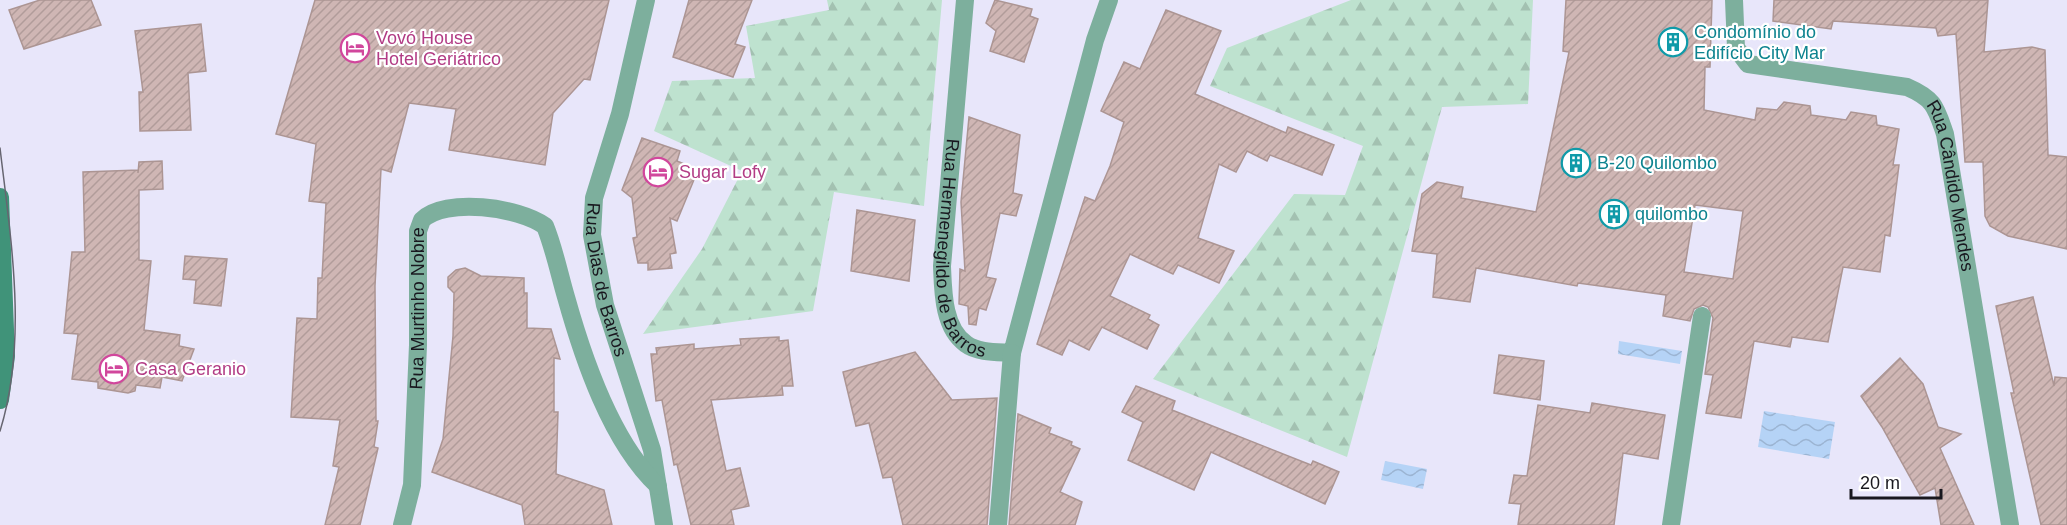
<svg xmlns="http://www.w3.org/2000/svg" width="2067" height="525" viewBox="0 0 2067 525" font-family="Arial,sans-serif">
<style>
.forest{fill:url(#forest-firs)}
.water{fill:url(#water-waves)}
.building{fill:url(#building-hatch);stroke:#ac9593;stroke-width:1.5;fill-rule:evenodd}
.lines{fill:none;stroke-linecap:round;stroke-linejoin:round}
.street{stroke:#7daf9d;stroke-width:18}
.secondary{stroke:#409379;stroke-width:18}
.tram{stroke:#666570;stroke-width:1.5}
.labels{text-anchor:middle;stroke-width:4.5;stroke-linejoin:round;paint-order:stroke}
.culture-label{font-size:18px;fill:#0d838f;stroke:#fff;text-anchor:start}
.hotel-label{font-size:18px;fill:#b23c85;stroke:#fff;text-anchor:start}
.street-label{font-size:18px;fill:#19181f;stroke:#fff}
</style>
<defs>
<pattern id="forest-firs" width="22" height="20" patternUnits="userSpaceOnUse" patternTransform="scale(1.5)"><rect width="22" height="20" fill="#bee2cf"/><path d="M5 1l3.5 6h-7zM16 11l3.5 6h-7z" fill="#a3c1b1"/></pattern>
<pattern id="water-waves" width="16" height="10" patternUnits="userSpaceOnUse" patternTransform="scale(1.5)"><rect width="16" height="10" fill="#b5d3f6"/><path d="M0 5q4-4 8 0t8 0" fill="none" stroke="#9bb4d2"/></pattern>
<pattern id="building-hatch" width="6" height="6" patternUnits="userSpaceOnUse" patternTransform="scale(1.5)"><rect width="6" height="6" fill="#cfb6b4"/><path d="M-1 1l2-2M0 6l6-6M5 7l2-2" fill="none" stroke="#b19c9a"/></pattern>
</defs>
<rect width="100%" height="100%" fill="#e8e6fa"/>
<g class="forest">
<path d="M827 0H942L924 206 834 192 813 311 643 334 702 249 742 171 654 131 672 81 755 78 746 26 829 10Z"/>
<path d="M1351 0H1533L1528 104 1442 107 1347 457 1153 379 1294 194 1345 195 1363 146 1210 86 1227 48Z"/>
</g>
<g class="water">
<path d="M1619 341 1682 351 1680 364 1618 354Z"/>
<path d="M1764 411 1835 422 1829 459 1758 447Z"/>
<path d="M1385 461 1427 469 1423 489 1381 480Z"/>
</g>
<g class="building">
<path d="M40 0H91L101 25 24 49 9 10Z"/>
<path d="M315 0H609L590 80 584 79 553 113 545 165 449 150 456 109 409 103 391 172 381 169 375 286 376 421H378L374 447 378 448 360 525H325L339 467 333 466 340 420 291 417 297 318 317 319 318 278H322L326 203 309 201 316 144 276 134Z"/>
<path d="M689 0H752L735 44 745 47 733 77 673 57Z"/>
<path d="M995 0 1032 9 1030 16 1038 19 1024 62 990 51 996 31 986 23Z"/>
<path d="M1566 0H1712L1710 67H1705L1704 110 1755 120 1757 108 1777 110 1784 102 1810 106 1811 115 1846 120 1851 112 1876 116 1877 125 1899 129 1893 165H1899L1890 236 1885 235 1880 272 1843 267 1828 342 1792 337 1790 347 1754 341 1741 418 1706 413 1713 375 1705 374 1713 318 1708 307 1703 305 1694 309 1690 321 1663 316 1666 295 1578 283 1577 286 1476 268 1470 302 1433 297 1437 254 1412 251 1422 194 1437 182 1463 187 1461 198 1536 212 1569 52 1563 51ZM1695 205 1743 211 1733 279 1684 272Z"/>
<path d="M1774 0H1988L1984 52 2032 47 2045 50 2048 155 2067 157V249L2008 236 1990 226 1985 216 1983 162H1965L1956 34 1938 36 1936 28 1833 21 1831 29 1773 21Z"/>
<path d="M1166 10 1221 31 1195 94 1286 133 1288 127 1334 145 1322 175 1270 155 1267 161 1247 151 1236 172 1219 164 1198 238 1234 251 1219 283 1178 265 1173 274 1130 254 1110 296 1150 315 1148 319 1159 325 1147 349 1102 327 1089 350 1069 340 1062 355 1037 344 1085 197 1095 201 1110 166 1124 122 1101 111 1124 62 1140 69Z"/>
<path d="M201 24 206 71 188 73 191 130 140 131 139 92H143L135 31Z"/>
<path d="M969 117 1020 135 1013 193 1022 195 1016 216 1000 213 986 277 996 279 986 310 979 308 976 325 969 324 968 306 959 304 960 269 965 271 961 202Z"/>
<path d="M642 138 680 151 677 161 698 170 677 221 670 218 676 253 670 254 672 268 648 270V263H638L633 238 637 237 632 198 622 190Z"/>
<path d="M162 161 163 189 139 190V260L151 261 144 330 180 335 179 346 194 349 182 381 162 377 160 388 136 385 135 391 128 393 98 388V382L72 379 78 334 64 333 72 252H85L83 172 138 170V173L139 162Z"/>
<path d="M857 210 915 220 909 281 851 271Z"/>
<path d="M185 256 227 259 221 306 194 303 196 280 183 279Z"/>
<path d="M465 268 481 276 524 278V293H527V328L551 329 560 359 554 358V412H558L556 474 604 490 612 525H525L522 505 432 472 443 439 453 336 454 293 448 287V277L456 270Z"/>
<path d="M2033 297 2054 386 2055 377 2067 378V525H2041L2011 393H2014L1996 306Z"/>
<path d="M779 337V341L788 340 793 386H782L783 395 711 400 726 471 740 468 749 506 731 510 734 525H691L677 464 674 465 662 400 656 401 651 354H657L656 348 694 344V349L741 345 740 339Z"/>
<path d="M915 352 952 400 997 398 987 525H903L892 477 883 478 869 423 856 426 843 372Z"/>
<path d="M1499 355 1544 361 1540 400 1494 393Z"/>
<path d="M1900 358 1923 384 1938 427 1961 434 1940 448 1974 525H1941L1935 488 1920 495 1882 427 1861 396Z"/>
<path d="M1136 386 1175 401 1172 410 1311 465 1313 461 1339 472 1325 504 1211 452 1194 490 1128 460 1143 422 1122 412Z"/>
<path d="M1592 403 1665 415 1658 459 1623 453 1614 525H1518L1521 504 1509 503 1514 475 1527 476 1538 405 1590 413Z"/>
<path d="M1018 414 1051 428 1049 433 1072 442 1071 445 1080 449 1060 492 1082 502 1075 525H1009Z"/>
</g>
<g class="lines">
<g class="street">
<path id="s1" d="M646 0 620 114 594 198 592 235 605 305 652 450 664 525"/>
<path id="s2" d="M965 0 942 266C943 291 943 328 966 344 978 353 998 352 1012 353L1095 40 1109 0"/>
<path id="s3" d="M1734 0 1736 48 1748 64 1907 87C1935 99 1936 108 1945 134L2010 525"/>
<path id="s4" d="M402 525 412 485 418 345V231L422 220C445 197 519 207 545 226 554 248 559 273 566 297 583 358 611 442 658 486"/>
<path d="M998 525 1012 353"/>
<path d="M1671 525 1702 316"/>
</g>
<path class="secondary" d="M0 197 6 356 0 400"/>
<path class="tram" d="M0 148C11 241 28 341 0 431"/>
</g>
<defs>
<g id="building-ring" transform="scale(1.5)"><circle r="9.5" fill="#fff" stroke="#0f9aa8" stroke-width="1.5"/><path d="M-4-6H4V6H1V3H-1V6H-4ZM-2.5-4.3h1.7v1.8h-1.7ZM.8-4.3h1.7v1.8H.8ZM-2.5-1h1.7V.8h-1.7ZM.8-1h1.7V.8H.8Z" fill="#0f9aa8"/></g>
<g id="hotel-ring" transform="scale(1.5)"><circle r="9.5" fill="#fff" stroke="#d1479c" stroke-width="1.5"/><path d="M-6-4.5h1.5V1H6V5H4.5V3h-9V5H-6ZM-4 0a1.8 1.8 0 1 1 3.6 0ZM.5 0V-2.5h3Q6-2.5 6 0Z" fill="#d1479c"/></g>
</defs>
<g fill-rule="evenodd">
<use href="#building-ring" x="1673" y="42"/>
<use href="#hotel-ring" x="355" y="48"/>
<use href="#building-ring" x="1576" y="163"/>
<use href="#hotel-ring" x="658" y="172"/>
<use href="#building-ring" x="1614" y="214"/>
<use href="#hotel-ring" x="114" y="369"/>
</g>
<g class="labels">
<g class="culture-label">
<text x="1694" y="38">Condomínio do<tspan x="1694" dy="21">Edifício City Mar</tspan></text>
<text x="1597" y="169">B-20 Quilombo</text>
<text x="1635" y="220">quilombo</text>
</g>
<g class="hotel-label">
<text x="376" y="44">Vovó House<tspan x="376" dy="21">Hotel Geriátrico</tspan></text>
<text x="679" y="178">Sugar Lofy</text>
<text x="135" y="375">Casa Geranio</text>
</g>
<g class="street-label">
<text dy="6" stroke="none"><textPath href="#s3" startOffset="344">Rua Cândido Mendes</textPath></text>
<text dy="6" stroke="none"><textPath href="#s2" startOffset="256">Rua Hermenegildo de Barros</textPath></text>
<text dy="6" stroke="none"><textPath href="#s1" startOffset="288">Rua Dias de Barros</textPath></text>
<text dy="6" stroke="none"><textPath href="#s4" startOffset="218">Rua Murtinho Nobre</textPath></text>
</g>
</g>
<path d="M1851 489v9h90v-9" fill="none" stroke="#19181f" stroke-width="3"/>
<text x="1860" y="489" font-size="18" fill="#19181f" stroke="#ffffff" stroke-width="4.5" paint-order="stroke">20 m</text>
</svg>
